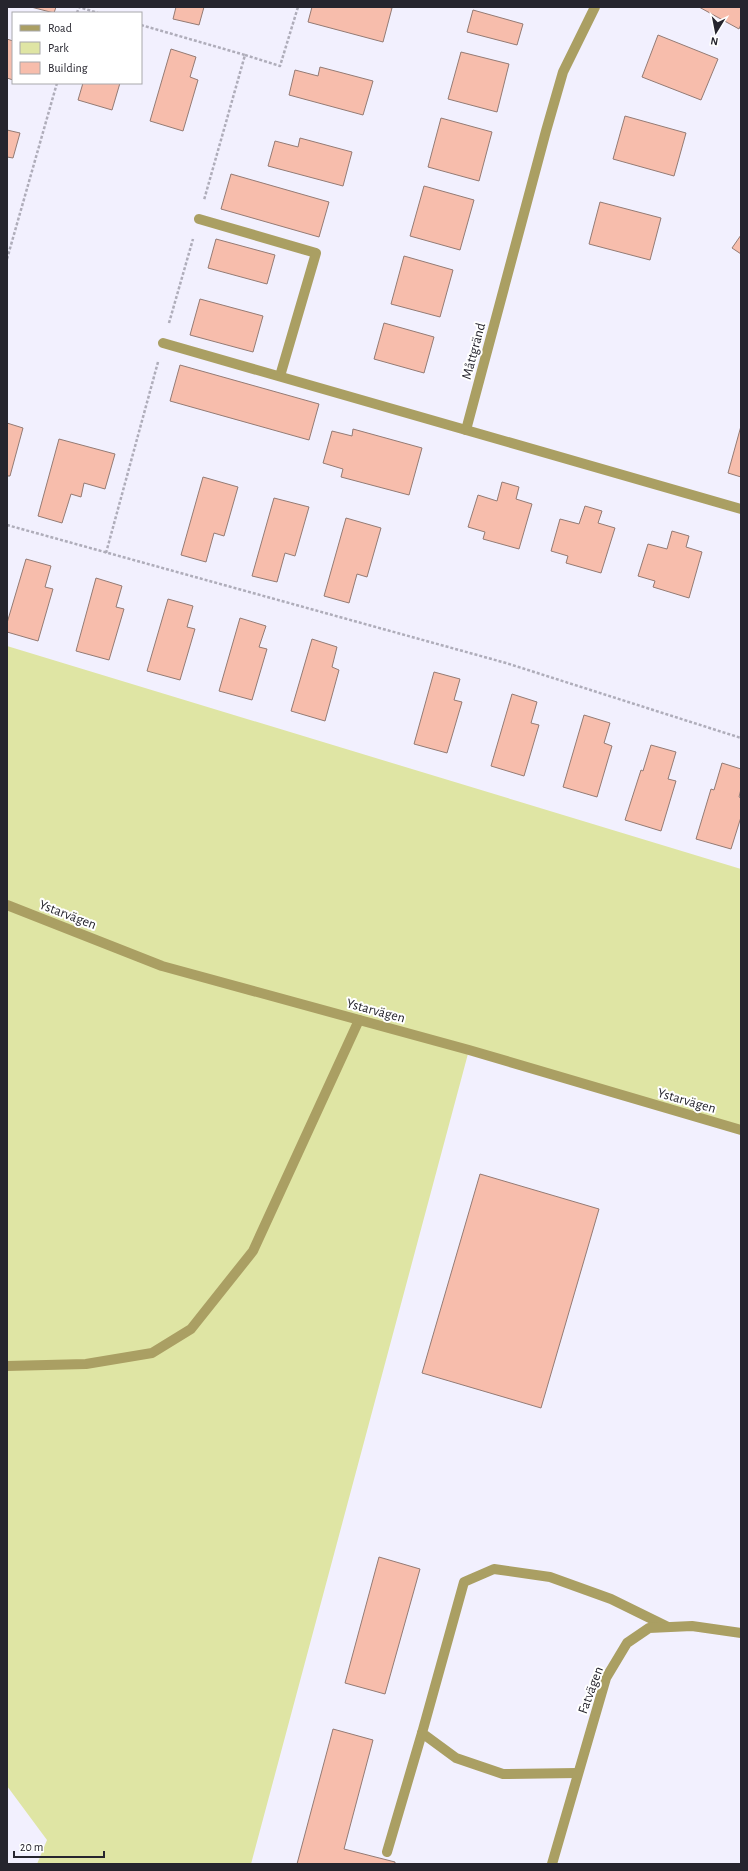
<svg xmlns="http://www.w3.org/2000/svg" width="748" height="1871" viewBox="0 0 748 1871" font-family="'Alegreya Sans',sans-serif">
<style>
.green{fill:#dfe5a4}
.building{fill:#f7bdac;stroke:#947b74}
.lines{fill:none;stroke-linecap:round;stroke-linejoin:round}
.path{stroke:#afadba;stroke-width:2.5;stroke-dasharray:3 2;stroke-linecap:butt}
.service{stroke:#aa9f63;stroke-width:10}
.minor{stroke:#aa9f63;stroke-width:10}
.tertiary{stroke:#aa9f63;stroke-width:10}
.labels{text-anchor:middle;stroke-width:4;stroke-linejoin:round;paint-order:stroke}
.street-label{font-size:14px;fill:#26252e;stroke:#fff}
</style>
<rect width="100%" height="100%" fill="#f2f0fe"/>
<path class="green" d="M7 646 741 869V1130L469 1050 251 1864H37L47 1840 7 1786Z"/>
<g class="building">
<path d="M31 7H56L54 13Z"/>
<path d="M176 7H204L199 25 173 19Z"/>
<path d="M312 7H388L392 8 383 42 308 22Z"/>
<path d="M699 7H741V24L739 29Z"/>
<path d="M473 10 523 24 517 45 467 32Z"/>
<path d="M658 35 718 59 701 100 642 77Z"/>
<path d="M7 39 13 41V80L7 78Z"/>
<path d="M171 49 196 57 190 77 198 80 183 131 150 121Z"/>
<path d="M461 52 509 64 497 112 448 99Z"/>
<path d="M320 67 373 81 363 115 289 95 295 70 318 76Z"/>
<path d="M83 83H120L112 110 78 100Z"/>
<path d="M625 116 686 133 674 176 613 159Z"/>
<path d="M441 118 492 132 479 181 428 167Z"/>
<path d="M7 130 20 133 13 158 7 157Z"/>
<path d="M300 138 352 152 343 186 268 166 275 141 298 147Z"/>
<path d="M231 174 329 202 319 237 221 209Z"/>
<path d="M424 186 474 200 460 250 410 236Z"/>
<path d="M600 202 661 218 650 260 589 244Z"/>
<path d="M741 235V254L732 248Z"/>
<path d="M216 239 275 255 267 284 208 268Z"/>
<path d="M404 256 453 270 440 317 391 304Z"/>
<path d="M200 299 263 316 253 352 190 335Z"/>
<path d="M384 323 434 337 424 373 374 359Z"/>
<path d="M180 365 319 404 309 440 170 401Z"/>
<path d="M7 423 23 428 10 476H7Z"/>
<path d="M741 426V477L728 473Z"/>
<path d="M353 429 422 448 409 495 341 477 343 469 323 463 332 431 352 436Z"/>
<path d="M59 439 115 454 105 489 84 483 81 497 71 494 62 523 38 516Z"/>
<path d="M203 477 238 487 224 536 214 533 206 562 181 555Z"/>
<path d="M502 482 519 487 516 499 532 504 519 549 483 539 485 532 468 527 478 495 497 501Z"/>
<path d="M274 498 309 507 295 556 285 553 277 582 252 576Z"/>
<path d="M585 506 602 511 598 523 615 528 601 573 566 563 568 556 551 551 560 519 579 524Z"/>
<path d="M346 518 381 528 367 577 357 574 349 603 324 596Z"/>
<path d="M672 531 689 536 686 547 702 552 689 598 653 587 655 581 638 576 648 544 667 549Z"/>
<path d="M26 559 51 566 45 587 53 589 38 641 7 632V623Z"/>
<path d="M96 578 122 586 116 607 124 609 109 660 76 651Z"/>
<path d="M168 599 193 606 187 627 195 629 180 680 147 671Z"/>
<path d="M240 618 266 626 259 647 267 649 252 700 219 691Z"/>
<path d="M312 639 337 647 332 667 339 670 325 721 291 711Z"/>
<path d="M434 672 460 679 454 700 462 702 447 753 414 744Z"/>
<path d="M512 694 537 702 531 723 539 725 524 776 491 766Z"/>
<path d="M584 715 610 723 604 743 612 746 597 797 563 787Z"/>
<path d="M651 745 676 752 668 779 676 781 661 831 625 820 641 770 643 771Z"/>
<path d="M722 763 741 769V789L739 797 741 798V817L731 849 696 839 711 789 714 790Z"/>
<path d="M480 1174 599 1209 541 1408 422 1373Z"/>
<path d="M379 1557 420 1569 385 1694 345 1683Z"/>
<path d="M333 1729 373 1740 344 1849 395 1862V1864H297Z"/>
</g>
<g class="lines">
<g class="path">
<path d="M77 13 79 7 98 13"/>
<path d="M141 25 245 55 204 200"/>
<path d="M245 55 280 66 298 7"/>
<path d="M7 259 57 83"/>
<path d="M169 323 193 239"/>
<path d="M7 525 506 663 741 738"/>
<path d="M106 553 158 362"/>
</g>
<g class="service">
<path d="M199 219 316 253 280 376"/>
<path d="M163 343 466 430"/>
<path d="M577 1773 503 1774 456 1758 422 1733 464 1582 494 1569 550 1577 611 1599 668 1627"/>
<path d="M387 1852 422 1733"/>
</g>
<g class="minor">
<path d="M595 7 563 72 546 131 466 430 741 509"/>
<path d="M7 1366 86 1364 152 1353 191 1329 253 1251 359 1020"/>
<path d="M552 1864 606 1678 627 1643 649 1628 692 1626 741 1633"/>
</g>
<path class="tertiary" d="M7 905 162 966 469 1050 741 1130"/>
</g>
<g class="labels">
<g class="street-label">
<text transform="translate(473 351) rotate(-75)" y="5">Måttgränd</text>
<text transform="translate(68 914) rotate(21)" y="5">Ystarvägen</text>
<text transform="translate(376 1010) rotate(15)" y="5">Ystarvägen</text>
<text transform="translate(687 1100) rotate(16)" y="5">Ystarvägen</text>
<text transform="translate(590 1690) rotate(-70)" y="5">Fatvägen</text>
</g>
</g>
<rect width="748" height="1871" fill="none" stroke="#26252e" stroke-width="16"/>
<rect x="12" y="12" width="130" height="72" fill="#ffffff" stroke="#a8a8ab"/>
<rect x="20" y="25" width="20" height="6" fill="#aa9f63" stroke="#a8a8ab"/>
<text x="48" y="32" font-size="12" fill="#26252e">Road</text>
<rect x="20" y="42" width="20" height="12" fill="#dfe5a4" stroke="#a8a8ab"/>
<text x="48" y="52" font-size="12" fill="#26252e">Park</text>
<rect x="20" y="62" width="20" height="12" fill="#f7bdac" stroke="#a8a8ab"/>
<text x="48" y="72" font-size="12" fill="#26252e">Building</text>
<g transform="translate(716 32) rotate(190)" stroke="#ffffff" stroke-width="3" paint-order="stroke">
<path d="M0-3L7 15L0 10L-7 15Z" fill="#26252e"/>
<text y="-6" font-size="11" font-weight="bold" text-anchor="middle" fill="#26252e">N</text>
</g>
<path d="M14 1851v6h90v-6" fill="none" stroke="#26252e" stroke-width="2"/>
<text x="20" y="1851" font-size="12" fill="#26252e" stroke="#ffffff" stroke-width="3" paint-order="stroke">20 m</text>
</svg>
